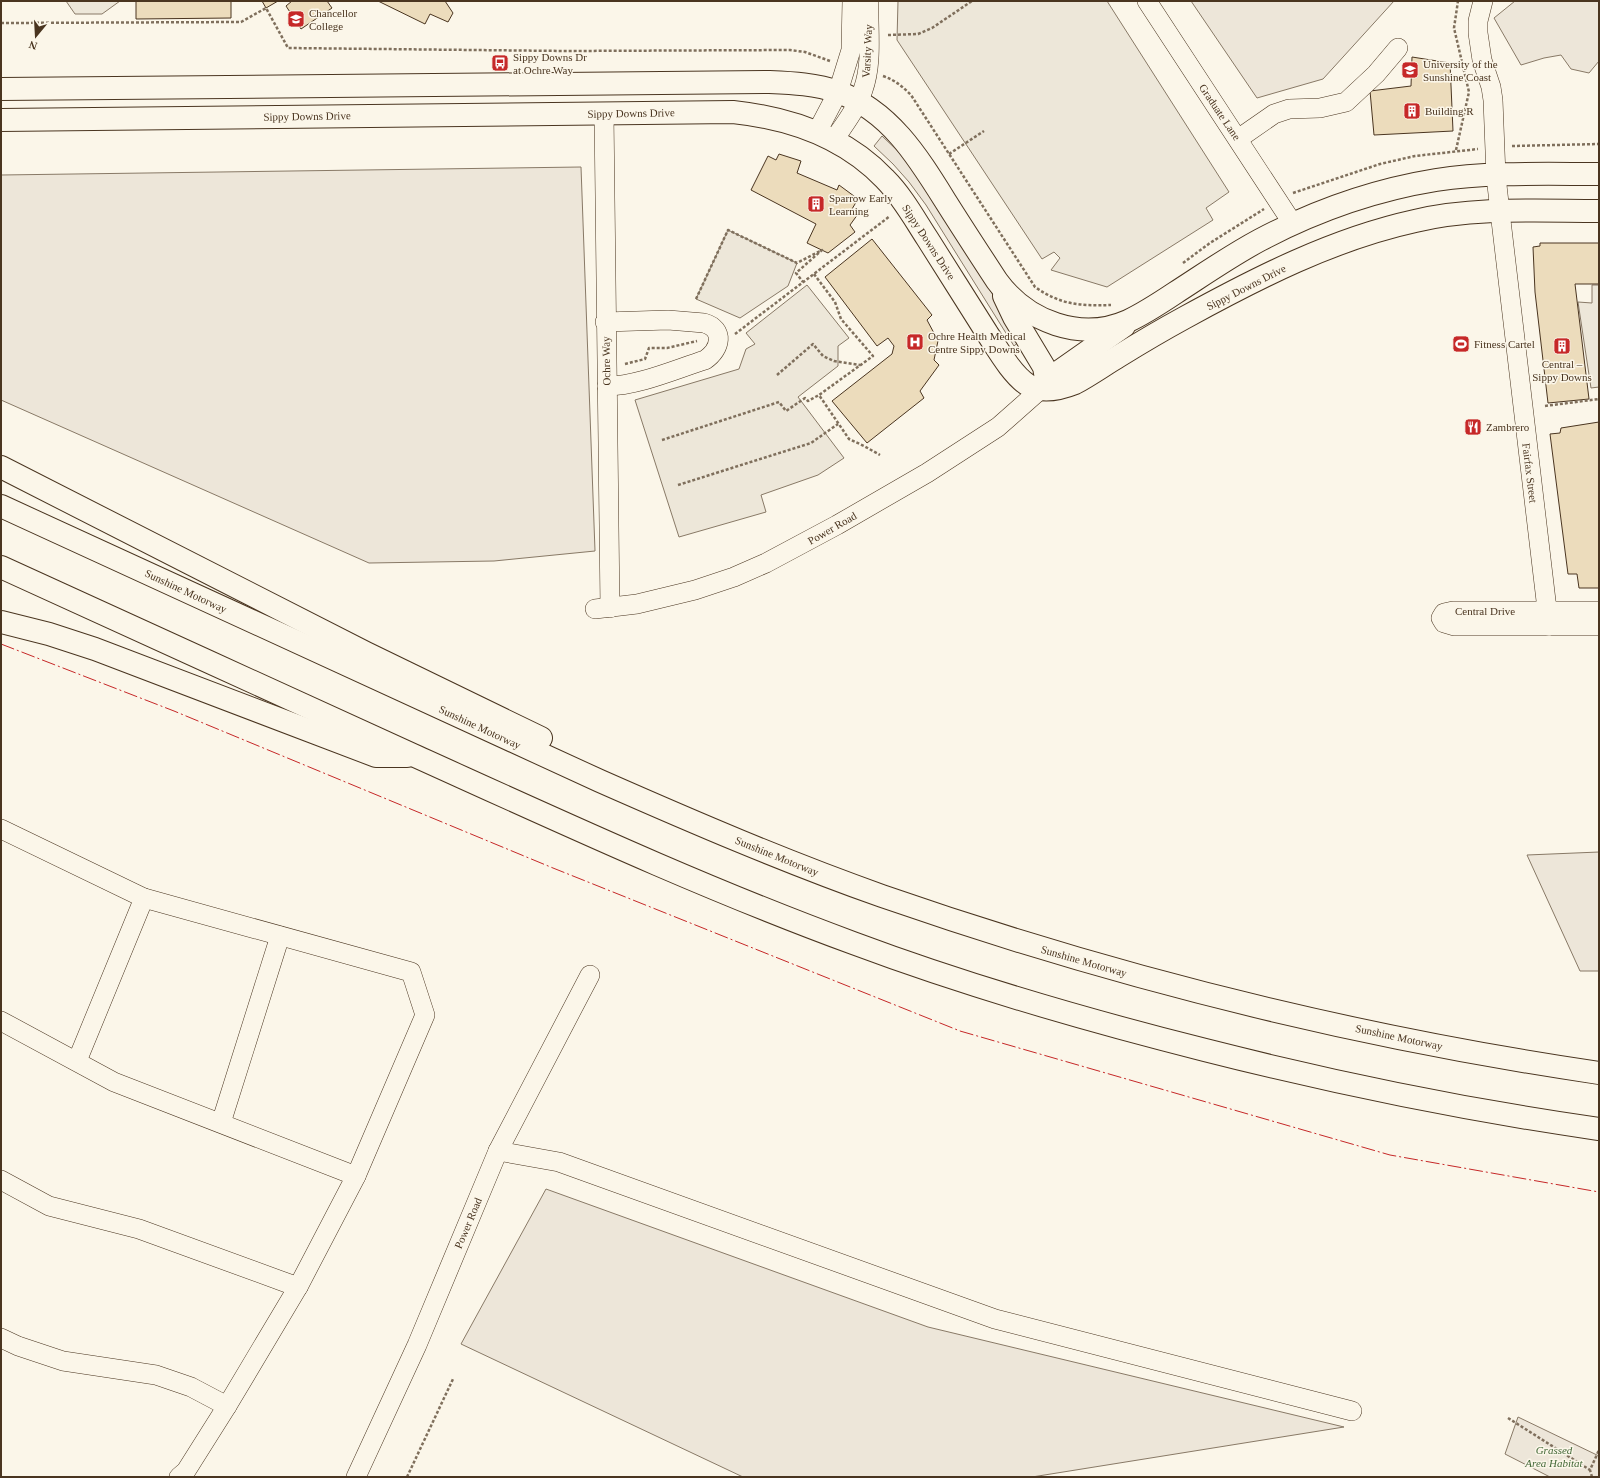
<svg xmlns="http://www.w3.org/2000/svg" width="1600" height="1478" viewBox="0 0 1600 1478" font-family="'Times New Roman',serif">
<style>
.green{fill:#ede6d9;stroke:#887966}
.parking{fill:#ede7d9;stroke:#887966}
.building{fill:#ecdcbc;stroke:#4a3520}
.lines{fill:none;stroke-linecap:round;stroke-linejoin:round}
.minor-casing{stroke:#4a3520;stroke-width:20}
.major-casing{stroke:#4a3520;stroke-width:24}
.highway-casing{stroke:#4a3520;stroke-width:24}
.path{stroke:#7f6f5c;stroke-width:2.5;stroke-dasharray:3 2;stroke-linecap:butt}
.minor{stroke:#fbf6e9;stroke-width:19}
.major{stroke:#fbf6e9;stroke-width:22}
.highway{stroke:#fbf6e9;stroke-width:22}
.power{stroke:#c62828;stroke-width:1;stroke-dasharray:14 3 2 3;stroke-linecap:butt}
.labels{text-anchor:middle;stroke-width:3;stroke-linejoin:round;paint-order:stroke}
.poi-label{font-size:11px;fill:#4a3520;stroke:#fbf6e9;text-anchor:start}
.street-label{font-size:11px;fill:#4a3520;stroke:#fbf6e9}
.park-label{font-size:11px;font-style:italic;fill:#436837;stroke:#fbf6e9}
</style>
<rect width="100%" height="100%" fill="#fbf6e9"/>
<g class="green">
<path d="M1191 1H1394L1323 79 1257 98Z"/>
<path d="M1515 1H1599V61L1589 73 1571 69 1561 55 1544 58 1521 65 1494 18Z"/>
<path d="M882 136 900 153 925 185 1021 340 1014 346 926 205 909 182 893 164 874 146Z"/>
<path d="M581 167 595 551 494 561 369 563 1 400V175Z"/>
<path d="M1599 852V971H1580L1527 855Z"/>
<path d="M546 1189 928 1327 1344 1427 1032 1477H743L461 1344Z"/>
<path d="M1518 1417 1599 1456V1477H1550L1505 1454Z"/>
</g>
<g class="parking">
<path d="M66 1H120L102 14H75Z"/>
<path d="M898 1H1107L1229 192 1206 208 1213 220 1107 287 1051 270 1060 258 1054 252 1042 259 897 40Z"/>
<path d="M728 230 797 263 788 286 740 318 696 299Z"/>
<path d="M807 285 849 338 838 346V366L798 397 844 458 818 475 761 495 766 512 679 537 635 400 739 369 746 349 755 344 746 333Z"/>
<path d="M1592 285H1599V387L1591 388 1578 302 1592 303Z"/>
</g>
<g class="building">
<path d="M136 1H231V18L136 19Z"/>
<path d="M262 1H278L266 8Z"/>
<path d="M292 1H327L332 8 301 29 286 6Z"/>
<path d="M378 1H445L453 13 448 22 430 14 425 24Z"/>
<path d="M1412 57 1450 63 1453 131 1374 135 1370 91 1411 86Z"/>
<path d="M779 154 801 161 797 173 837 190 839 185 858 199 852 209 858 214 850 225 855 232 828 253 807 243 816 224 751 190 768 156 776 160Z"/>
<path d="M872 239 932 315 927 320 935 335 939 336 934 360 939 365 920 391 924 398 867 443 832 401 892 354 894 346 888 338 877 346 825 277Z"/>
<path d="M1540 243H1599V284H1575L1589 399 1548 403 1535 292 1533 247 1540 246Z"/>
<path d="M1599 422V588H1579L1577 574H1568L1550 434 1560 433 1561 428Z"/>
</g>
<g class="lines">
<g class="minor-casing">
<g id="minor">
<path d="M1147 1 1293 224"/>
<path d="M1483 1 1478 21V33L1482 60 1491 87 1493 100 1496 176 1500 212 1549 626"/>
<path d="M604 114 610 608"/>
<path d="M817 132 838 92 851 50 852 1"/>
<path d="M1238 139 1274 114 1289 109 1320 108 1346 102 1376 74 1398 48"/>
<path d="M833 141C844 125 857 108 863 90 873 62 868 30 869 1"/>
<path d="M605 322 668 320 704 323C725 329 721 349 705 360 676 369 638 386 607 386"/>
<path d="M595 609 637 604 695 590 734 577 766 563 837 525 927 473 998 427 1041 389"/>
<path d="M1599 611H1453L1444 613 1441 618 1444 623 1454 626H1599"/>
<path d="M1 829 144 898 411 972 425 1015 356 1176 298 1287 227 1406 186 1471 179 1477"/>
<path d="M1 1021 114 1082 356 1176"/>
<path d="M77 1061 144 898"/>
<path d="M221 1123 280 936"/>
<path d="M498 1151 559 1162 995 1319 1352 1411"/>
<path d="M1 1180 49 1206 139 1229 298 1287"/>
<path d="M1 1338 18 1346 63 1361 156 1375 191 1387 227 1406"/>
<path d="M356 1477 417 1345 498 1151 590 975"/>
</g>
</g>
<g class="major-casing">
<g id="major">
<path d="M1 89 769 82C792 83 816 84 838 92 890 111 918 157 946 202 963 229 980 255 997 281 1027 322 1081 342 1128 321 1145 313 1160 303 1175 293 1203 275 1230 256 1260 240 1315 211 1374 190 1436 180 1489 172 1545 174 1599 174"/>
<path d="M1 120 733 112C789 118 845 137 885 179 902 196 914 218 927 238 947 270 967 301 987 333 997 348 1012 375 1028 385 1042 393 1060 389 1075 383 1090 375 1104 365 1119 356 1140 343 1162 330 1184 318 1257 278 1333 239 1415 221 1474 207 1538 211 1599 211"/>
<path d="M1004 296 1014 317 1044 367 1046 379 1041 389"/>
<path d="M1041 389 1057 373 1124 326"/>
</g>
</g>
<g class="highway-casing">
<g id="highway">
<path d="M1 467 366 653 541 738"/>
<path d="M1 506 600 781C693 822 786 862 882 896 1115 977 1355 1037 1599 1073"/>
<path d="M1 567C138 630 276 692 413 755 559 821 703 888 853 943 968 986 1086 1020 1205 1050 1335 1083 1466 1110 1599 1129"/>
<path d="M1 622 49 634 95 649 376 756H407"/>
</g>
</g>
<g class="path">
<path d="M1 23 241 22 266 8 288 48 566 51 790 50 805 52 830 61"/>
<path d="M888 35 918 34 932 28 972 1"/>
<path d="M883 76C895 80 903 87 911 95L1035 287C1061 305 1080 306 1111 305"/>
<path d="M1512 146 1599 144"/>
<path d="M1456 150 1469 92 1454 28 1458 1"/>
<path d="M949 154 984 131"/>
<path d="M1293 193 1380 164 1415 156 1478 149"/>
<path d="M1183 263 1210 243 1264 209"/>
<path d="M814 274 835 302 841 319 873 356 819 395 849 439 864 446 880 455"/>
<path d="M696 299 728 230 797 263 822 250 796 273 803 282"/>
<path d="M735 334 890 216"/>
<path d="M625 364 645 359 649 348H667L697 341"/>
<path d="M777 375 813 344 823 356 834 361 860 365"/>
<path d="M1545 406 1599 399"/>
<path d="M662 440 779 402 786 411 805 398 808 401 819 395"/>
<path d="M678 485 811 443 838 424"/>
<path d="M1508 1418 1590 1470"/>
<path d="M407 1477 453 1379"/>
<path d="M1592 1477 1590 1470 1599 1450"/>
</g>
<use href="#minor" class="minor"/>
<use href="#major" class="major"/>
<use href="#highway" class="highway"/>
<path class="power" d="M1 644 174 711 553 868 960 1031 1390 1155 1599 1192"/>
</g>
<defs>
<g id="school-square" transform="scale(0.9)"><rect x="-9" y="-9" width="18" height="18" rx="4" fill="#c62828" stroke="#fbf6e9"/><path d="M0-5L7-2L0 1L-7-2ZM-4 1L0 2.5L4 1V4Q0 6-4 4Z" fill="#fff"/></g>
<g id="bus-square" transform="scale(0.9)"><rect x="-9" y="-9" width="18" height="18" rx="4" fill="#c62828" stroke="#fbf6e9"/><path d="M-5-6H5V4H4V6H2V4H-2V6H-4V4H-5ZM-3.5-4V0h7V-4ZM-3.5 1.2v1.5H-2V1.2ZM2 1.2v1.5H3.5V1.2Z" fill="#fff"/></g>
<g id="university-square" transform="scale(0.9)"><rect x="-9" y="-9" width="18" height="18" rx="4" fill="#c62828" stroke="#fbf6e9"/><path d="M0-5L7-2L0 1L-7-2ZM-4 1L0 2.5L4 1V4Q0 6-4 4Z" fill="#fff"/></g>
<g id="building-square" transform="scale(0.9)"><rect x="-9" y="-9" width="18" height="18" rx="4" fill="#c62828" stroke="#fbf6e9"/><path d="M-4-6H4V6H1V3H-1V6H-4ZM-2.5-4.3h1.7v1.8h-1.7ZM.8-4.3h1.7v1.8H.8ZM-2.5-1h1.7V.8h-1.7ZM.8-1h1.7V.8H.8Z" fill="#fff"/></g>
<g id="hospital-square" transform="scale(0.9)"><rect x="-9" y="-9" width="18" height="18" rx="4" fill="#c62828" stroke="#fbf6e9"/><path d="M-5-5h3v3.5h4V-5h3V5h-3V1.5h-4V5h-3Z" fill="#fff"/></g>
<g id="stadium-square" transform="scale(0.9)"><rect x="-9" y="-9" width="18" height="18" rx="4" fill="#c62828" stroke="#fbf6e9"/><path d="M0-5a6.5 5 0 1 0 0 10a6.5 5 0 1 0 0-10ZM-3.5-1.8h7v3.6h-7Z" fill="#fff"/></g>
<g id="restaurant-square" transform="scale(0.9)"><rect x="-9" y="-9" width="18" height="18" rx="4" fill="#c62828" stroke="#fbf6e9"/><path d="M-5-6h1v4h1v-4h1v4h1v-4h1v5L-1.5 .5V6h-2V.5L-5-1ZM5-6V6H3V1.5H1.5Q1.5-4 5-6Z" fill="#fff"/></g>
</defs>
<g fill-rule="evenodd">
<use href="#school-square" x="296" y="19"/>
<use href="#bus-square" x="500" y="63"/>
<use href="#university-square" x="1410" y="70"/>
<use href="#building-square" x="1412" y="111"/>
<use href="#building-square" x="816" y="204"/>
<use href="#hospital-square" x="915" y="342"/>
<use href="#stadium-square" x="1461" y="344"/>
<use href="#building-square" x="1562" y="346"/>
<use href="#restaurant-square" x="1473" y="427"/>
</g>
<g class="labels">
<g class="poi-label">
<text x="309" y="17">Chancellor<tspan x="309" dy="13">College</tspan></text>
<text x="513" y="61">Sippy Downs Dr<tspan x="513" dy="13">at Ochre Way</tspan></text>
<text x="1423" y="68">University of the<tspan x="1423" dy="13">Sunshine Coast</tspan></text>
<text x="1425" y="115">Building R</text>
<text x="829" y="202">Sparrow Early<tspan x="829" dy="13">Learning</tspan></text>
<text x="928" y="340">Ochre Health Medical<tspan x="928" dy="13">Centre Sippy Downs</tspan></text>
<text x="1474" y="348">Fitness Cartel</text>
<text x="1562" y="368" text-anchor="middle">Central –<tspan x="1562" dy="13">Sippy Downs</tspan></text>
<text x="1486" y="431">Zambrero</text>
</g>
<g class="street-label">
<text transform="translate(867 51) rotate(-87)" y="4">Varsity Way</text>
<text transform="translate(1220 112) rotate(56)" y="4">Graduate Lane</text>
<text transform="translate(631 113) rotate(-1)" y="4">Sippy Downs Drive</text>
<text transform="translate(307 116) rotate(-1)" y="4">Sippy Downs Drive</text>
<text transform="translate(929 242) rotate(57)" y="4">Sippy Downs Drive</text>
<text transform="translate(1246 287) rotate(-27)" y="4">Sippy Downs Drive</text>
<text transform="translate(606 361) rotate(-91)" y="4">Ochre Way</text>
<text transform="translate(1530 473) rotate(83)" y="4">Fairfax Street</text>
<text transform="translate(832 528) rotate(-30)" y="4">Power Road</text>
<text transform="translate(186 591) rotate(25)" y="4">Sunshine Motorway</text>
<text x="1485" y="615">Central Drive</text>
<text transform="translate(480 727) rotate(25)" y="4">Sunshine Motorway</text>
<text transform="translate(777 856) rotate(22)" y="4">Sunshine Motorway</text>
<text transform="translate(1084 961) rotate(16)" y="4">Sunshine Motorway</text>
<text transform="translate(1399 1037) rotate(12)" y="4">Sunshine Motorway</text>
<text transform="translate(468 1223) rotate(-67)" y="4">Power Road</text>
</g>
<g class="park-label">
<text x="1554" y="1454">Grassed<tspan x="1554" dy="13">Area Habitat</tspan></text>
</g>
</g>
<rect width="1600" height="1478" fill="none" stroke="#4a3520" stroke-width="4"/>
<g transform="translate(36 36) rotate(198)" stroke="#fbf6e9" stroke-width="3" paint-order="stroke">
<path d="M0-3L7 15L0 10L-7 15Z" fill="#4a3520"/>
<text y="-6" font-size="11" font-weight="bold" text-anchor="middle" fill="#4a3520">N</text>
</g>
</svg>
